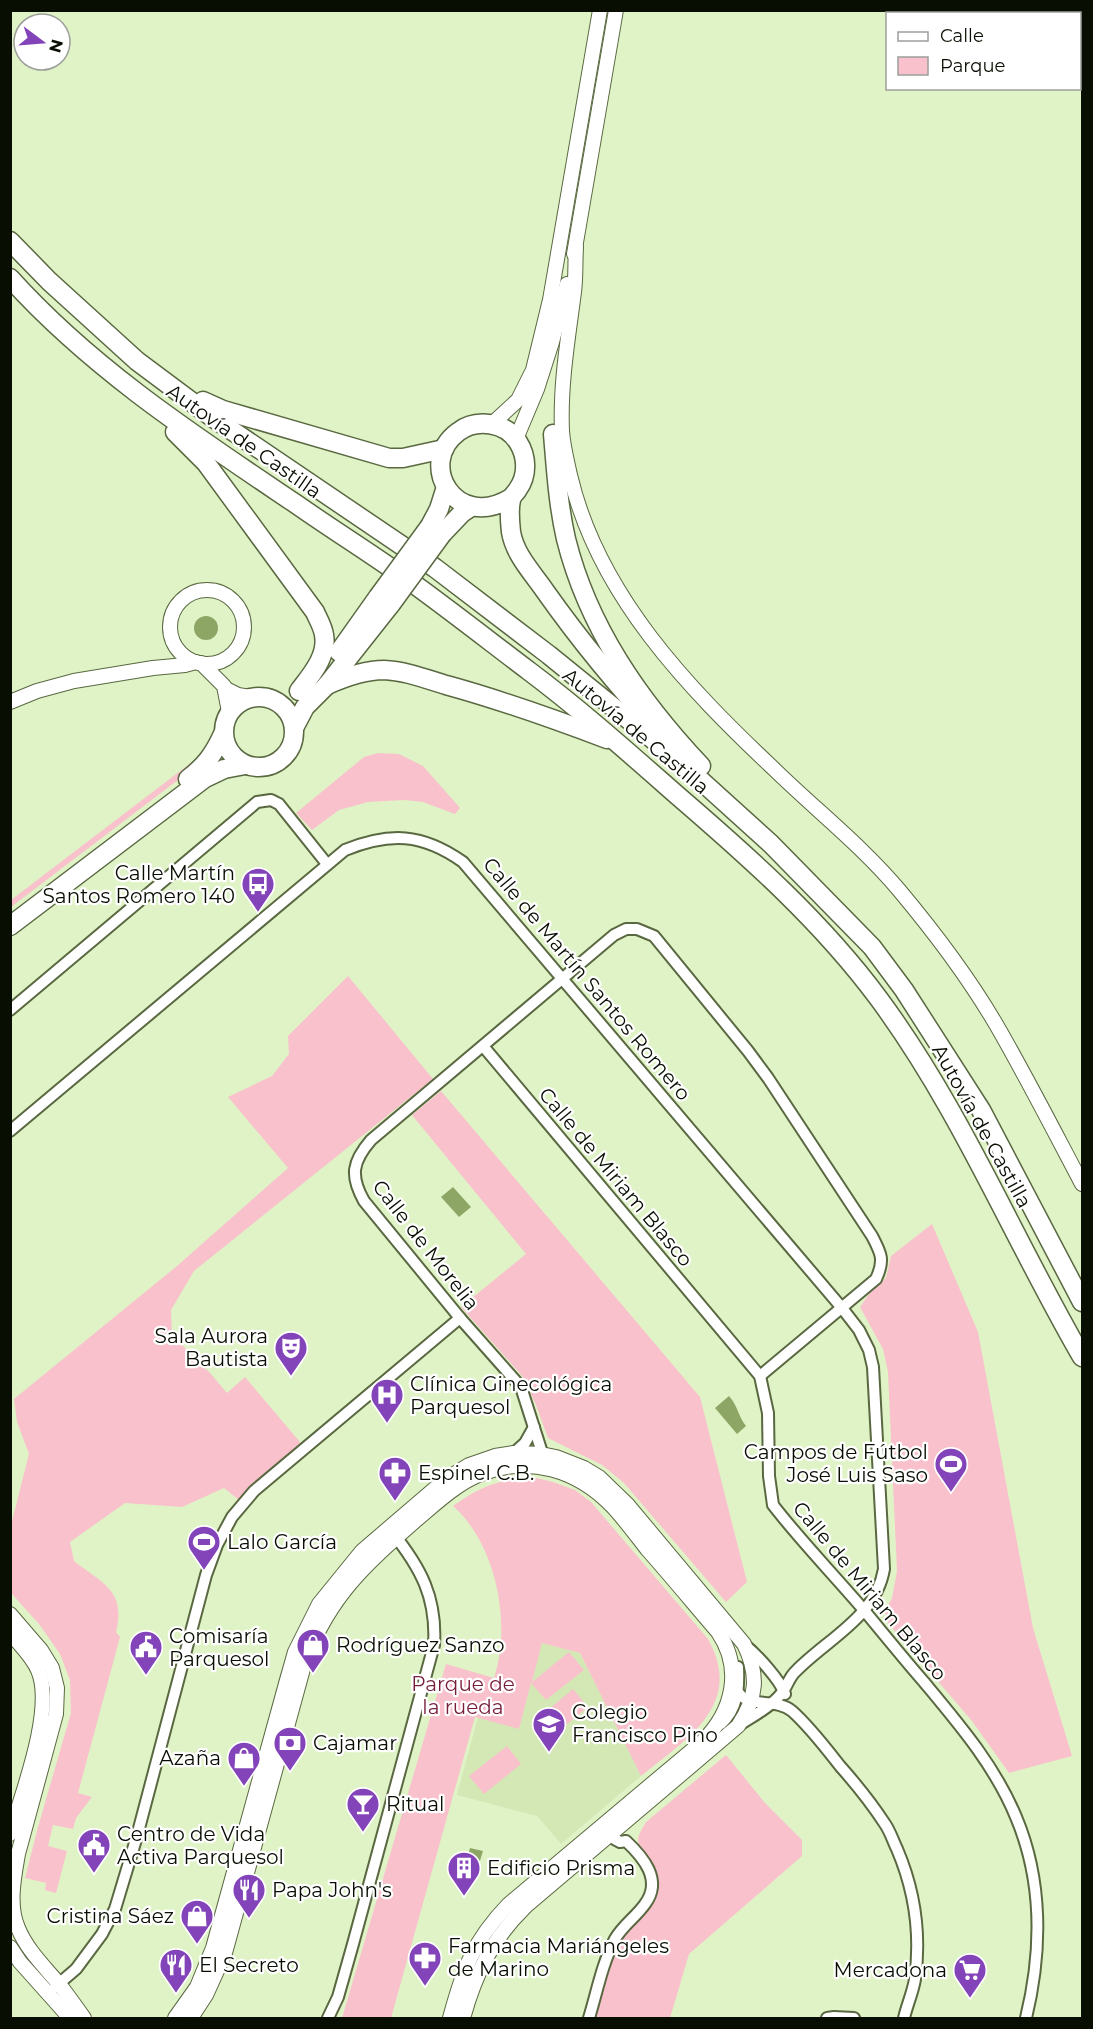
<svg xmlns="http://www.w3.org/2000/svg" width="1093" height="2029" viewBox="0 0 1093 2029" font-family="Montserrat,sans-serif">
<style>
.built{fill:#d3e8b5}
.green{fill:#f9c1cc}
.water{fill:#8da665}
.lines{fill:none;stroke-linecap:round;stroke-linejoin:round}
.street-casing{stroke:#596841;stroke-width:14}
.secondary-casing{stroke:#596841;stroke-width:16}
.highway-casing{stroke:#596841;stroke-width:21}
.street{stroke:#fff;stroke-width:10}
.secondary{stroke:#fff;stroke-width:14}
.highway{stroke:#fff;stroke-width:18}
.highway-bridge-casing{stroke:#596841;stroke-width:21;stroke-linecap:butt}
.highway-bridge{stroke:#fff;stroke-width:18}
.labels{text-anchor:middle;stroke-width:4.5;stroke-linejoin:round;paint-order:stroke}
.street-label{font-size:20px;fill:#080e02;stroke:#fff}
.poi-label{font-size:20px;fill:#080e02;stroke:#fff;text-anchor:start}
.park-label{font-size:20px;fill:#771e3a;stroke:#fff}
</style>
<rect width="100%" height="100%" fill="#e0f3c6"/>
<path class="built" d="M542 1643 580 1653 641 1776 561 1844 537 1816 457 1795 478 1717 519 1728Z"/>
<g class="green">
<path d="M378 753 399 754 423 766 460 808 455 814 423 802 404 800 368 802 339 810 312 830 296 813 364 757Z"/>
<path d="M192 762 195 767 11 907V900Z"/>
<path d="M348 976 433 1079 194 1271 171 1310 172 1335 210 1373 227 1393 245 1377 305 1448 239 1500 224 1488 182 1507 125 1503 70 1542 74 1561C103 1584 126 1590 116 1632L120 1637 78 1793 92 1797 76 1818 73 1829 53 1825 48 1846 67 1851 56 1893 45 1890 46 1883 25 1878 38 1827 71 1713 70 1680 60 1654 39 1624 11 1593V1525L29 1454 17 1422 14 1399 177 1266 288 1168 228 1097 272 1076 289 1054 288 1036Z"/>
<path d="M441 1091 700 1397 747 1582 726 1602 624 1483 602 1465 548 1438 536 1405 523 1377 461 1307 526 1254 412 1115Z"/>
<path d="M932 1224 978 1332 1033 1628 1072 1756 1009 1773 972 1721 888 1623 885 1611 892 1598 897 1571 888 1372 883 1349 860 1307 869 1294 886 1278 891 1256Z"/>
<path d="M517 1478H537L553 1482 575 1490 591 1502 708 1639C745 1705 686 1739 641 1776L580 1653 542 1643 532 1682 569 1652 584 1670 546 1700 531 1683 519 1729 475 1717 391 2018H342L446 1664 494 1678C512 1623 496 1544 453 1506 475 1490 490 1483 517 1478Z"/>
<path d="M573 1689 588 1707 550 1738 536 1720Z"/>
<path d="M507 1746 521 1764 484 1794 469 1776Z"/>
<path d="M726 1755 765 1803 802 1840V1856L689 1954 670 2018H596C602 1997 606 1971 615 1951 626 1928 651 1915 656 1890 661 1864 637 1852 638 1839 639 1833 643 1827 646 1822Z"/>
</g>
<g class="water">
<circle cx="206" cy="628" r="12"/>
<path d="M453 1187 471 1207 459 1217 441 1197Z"/>
<path d="M729 1396C738 1406 738 1416 746 1426L737 1434 715 1408Z"/>
<path d="M470 1848 483 1851 474 1880 462 1877Z"/>
</g>
<g class="lines">
<g class="street-casing">
<g id="street">
<path d="M10 1010 257 802 271 800 279 804 327 864"/>
<path d="M483 1046 760 1376 768 1413 769 1476 773 1505C801 1541 833 1574 863 1609 883 1633 903 1658 924 1682 959 1724 995 1766 1016 1817 1043 1881 1042 1952 1026 2018"/>
<path d="M10 1131 345 850C390 832 422 833 463 862L842 1308 859 1330 869 1350 873 1367 884 1569C876 1617 827 1639 796 1671 789 1677 787 1687 781 1694 772 1706 753 1716 741 1724"/>
<path d="M514 1453 525 1443 534 1427"/>
<path d="M544 1459 521 1387 460 1318 364 1201C350 1176 352 1162 371 1140L614 935 626 929H637L654 936 748 1051 768 1078 872 1236C881 1253 885 1260 876 1279L760 1376"/>
<path d="M746 1646C758 1656 780 1680 785 1694"/>
<path d="M738 1692C747 1708 777 1698 792 1711 810 1727 825 1747 840 1766 856 1784 872 1804 885 1824 890 1831 893 1841 897 1849 915 1891 921 1934 915 1979 913 1992 907 2005 904 2018"/>
<path d="M721 1724C738 1709 739 1688 738 1667"/>
<path d="M55 1987 76 1969 102 1934 115 1909 137 1836 206 1575 217 1545 232 1517 254 1491 460 1318"/>
<path d="M328 2018 338 1997 353 1944 434 1645C437 1598 421 1568 392 1532"/>
<path d="M589 2018C597 1992 602 1964 615 1939 623 1925 636 1917 645 1904 663 1880 643 1857 626 1841L620 1842 609 1836 610 1831"/>
<path d="M827 2018 834 2017 854 2018"/>
</g>
</g>
<g class="secondary-casing">
<g id="secondary">
<path d="M576 247C575 262 576 277 574 292 568 339 560 384 562 431 563 446 567 461 570 475 598 595 688 688 775 770 816 810 862 846 899 890 935 933 969 978 997 1026 1027 1078 1054 1131 1082 1184"/>
<path d="M574 254 616 10"/>
<path d="M492 424 518 400 533 370 550 300 600 10"/>
<path d="M516 439 537 389 552 342 567 284"/>
<circle cx="207" cy="627" r="37"/>
<path d="M201 663 224 686 229 712"/>
<path d="M226 689 238 695 250 697"/>
<path d="M10 702 37 691 74 681 153 668 185 665 196 662"/>
<path d="M10 1614 41 1650 52 1668 57 1688 56 1714 18 1854C14 1877 8 1905 18 1928 27 1950 44 1966 59 1984 68 1995 76 2007 84 2018"/>
<path d="M10 1633C20 1645 32 1656 38 1670 55 1708 22 1794 10 1834"/>
<path d="M10 1947 20 1962 70 2018"/>
<path d="M175 2018 197 1987 213 1948 287 1680 295 1652 319 1604 362 1551 446 1479 469 1465 495 1456 514 1453 541 1454 556 1457 584 1468 599 1477 627 1504 744 1644C759 1675 757 1698 738 1726L526 1906C492 1939 476 1972 463 2018"/>
<path d="M191 2018 206 1995 225 1953 306 1658C332 1594 364 1566 415 1521 434 1505 457 1483 481 1474 529 1455 578 1470 613 1507 625 1520 636 1535 647 1549 671 1576 694 1604 718 1632 743 1669 733 1711 703 1741L509 1904C473 1941 463 1970 450 2018"/>
</g>
</g>
<g class="highway-casing">
<g id="highway">
<path d="M10 241 49 281 137 361 212 417 435 568 549 655 676 758 771 844 872 947 904 990 981 1110 1082 1302"/>
<path d="M10 278C92 369 195 436 296 504 336 532 378 558 418 587 455 614 492 643 529 671 581 710 629 753 678 796 750 858 822 922 879 999 961 1110 1013 1238 1082 1357"/>
<path d="M203 401 223 410 389 458H403L444 449"/>
<path d="M175 432 206 463 315 612C318 619 323 627 324 635 328 656 311 675 299 691"/>
<path d="M553 434C556 469 558 504 566 539 588 627 639 700 701 766"/>
<path d="M511 498C455 532 416 463 458 432 476 418 506 422 518 442 527 456 528 475 518 489 516 493 512 495 511 500 509 509 510 523 511 532 515 555 532 572 545 591 581 642 620 689 663 735"/>
<path d="M430 526 439 509 446 487"/>
<path d="M442 534 462 513 471 507"/>
<path d="M339 652 378 597"/>
<path d="M327 685C345 677 364 670 384 670 406 671 426 679 446 685 501 700 554 719 607 739"/>
<circle cx="259" cy="732" r="35"/>
<path d="M294 728 305 707 327 685 391 604"/>
<path d="M188 779C205 766 214 754 223 734"/>
<path d="M10 926 205 778 224 769 245 765"/>
</g>
</g>
<use href="#street" class="street"/>
<use href="#secondary" class="secondary"/>
<use href="#highway" class="highway"/>
<g class="highway-bridge-casing">
<g id="highway-bridge">
<path d="M378 597 430 526"/>
<path d="M391 604 442 534"/>
</g>
</g>
<use href="#highway-bridge" class="highway-bridge"/>
</g>
<defs>
<g id="bus-pin" transform="scale(1.725)"><path d="M0 17L-7.5 6A9.5 9.5 0 1 1 7.5 6Z" fill="#8444b9" stroke="#fff"/><path d="M-5-6H5V4H4V6H2V4H-2V6H-4V4H-5ZM-3.5-4V0h7V-4ZM-3.5 1.2v1.5H-2V1.2ZM2 1.2v1.5H3.5V1.2Z" fill="#fff"/></g>
<g id="theatre-pin" transform="scale(1.725)"><path d="M0 17L-7.5 6A9.5 9.5 0 1 1 7.5 6Z" fill="#8444b9" stroke="#fff"/><path d="M-5-5.5Q0-4 5-5.5V0Q5 5 0 6Q-5 5-5 0ZM-3.3-2.5H-1v1.5H-3.3ZM1-2.5H3.3v1.5H1ZM-2.8 1Q0 5.5 2.8 1Z" fill="#fff"/></g>
<g id="hospital-pin" transform="scale(1.725)"><path d="M0 17L-7.5 6A9.5 9.5 0 1 1 7.5 6Z" fill="#8444b9" stroke="#fff"/><path d="M-5-5h3v3.5h4V-5h3V5h-3V1.5h-4V5h-3Z" fill="#fff"/></g>
<g id="stadium-pin" transform="scale(1.725)"><path d="M0 17L-7.5 6A9.5 9.5 0 1 1 7.5 6Z" fill="#8444b9" stroke="#fff"/><path d="M0-5a6.5 5 0 1 0 0 10a6.5 5 0 1 0 0-10ZM-3.5-1.8h7v3.6h-7Z" fill="#fff"/></g>
<g id="pharmacy-pin" transform="scale(1.725)"><path d="M0 17L-7.5 6A9.5 9.5 0 1 1 7.5 6Z" fill="#8444b9" stroke="#fff"/><path d="M-2-6h4v4h4v4h-4v4h-4v-4h-4v-4h4Z" fill="#fff"/></g>
<g id="shop-pin" transform="scale(1.725)"><path d="M0 17L-7.5 6A9.5 9.5 0 1 1 7.5 6Z" fill="#8444b9" stroke="#fff"/><path d="M-5-2.5h2.3a2.7 3.5 0 0 1 5.4 0H5L5.5 6h-11ZM-1.5-2.5h3a1.5 2.3 0 0 0-3 0Z" fill="#fff"/></g>
<g id="civic-pin" transform="scale(1.725)"><path d="M0 17L-7.5 6A9.5 9.5 0 1 1 7.5 6Z" fill="#8444b9" stroke="#fff"/><path d="M-.6-6.5H3V-4.5H.6V-3L4-1V1h2V6H-6V1h2V-1L-.6-3ZM-1.2 2.5V6h2.4V2.5Z" fill="#fff"/></g>
<g id="school-pin" transform="scale(1.725)"><path d="M0 17L-7.5 6A9.5 9.5 0 1 1 7.5 6Z" fill="#8444b9" stroke="#fff"/><path d="M0-5L7-2L0 1L-7-2ZM-4 1L0 2.5L4 1V4Q0 6-4 4Z" fill="#fff"/></g>
<g id="bank-pin" transform="scale(1.725)"><path d="M0 17L-7.5 6A9.5 9.5 0 1 1 7.5 6Z" fill="#8444b9" stroke="#fff"/><path d="M-6-4H6V4H-6ZM0-2.3a2.3 2.3 0 1 0 0 4.6a2.3 2.3 0 1 0 0-4.6Z" fill="#fff"/></g>
<g id="bar-pin" transform="scale(1.725)"><path d="M0 17L-7.5 6A9.5 9.5 0 1 1 7.5 6Z" fill="#8444b9" stroke="#fff"/><path d="M-6-5H6L.8 .8V4.5H3.5V6h-7V4.5H-.8V.8Z" fill="#fff"/></g>
<g id="building-pin" transform="scale(1.725)"><path d="M0 17L-7.5 6A9.5 9.5 0 1 1 7.5 6Z" fill="#8444b9" stroke="#fff"/><path d="M-4-6H4V6H1V3H-1V6H-4ZM-2.5-4.3h1.7v1.8h-1.7ZM.8-4.3h1.7v1.8H.8ZM-2.5-1h1.7V.8h-1.7ZM.8-1h1.7V.8H.8Z" fill="#fff"/></g>
<g id="restaurant-pin" transform="scale(1.725)"><path d="M0 17L-7.5 6A9.5 9.5 0 1 1 7.5 6Z" fill="#8444b9" stroke="#fff"/><path d="M-5-6h1v4h1v-4h1v4h1v-4h1v5L-1.5 .5V6h-2V.5L-5-1ZM5-6V6H3V1.5H1.5Q1.5-4 5-6Z" fill="#fff"/></g>
<g id="supermarket-pin" transform="scale(1.725)"><path d="M0 17L-7.5 6A9.5 9.5 0 1 1 7.5 6Z" fill="#8444b9" stroke="#fff"/><path d="M-6-5.5h2.5l.6 2H6L4.5 2H-2.5L-4.4-4H-6ZM-1.5 3.2a1.3 1.3 0 1 0 .1 0ZM3 3.2a1.3 1.3 0 1 0 .1 0Z" fill="#fff"/></g>
</defs>
<g fill-rule="evenodd">
<use href="#bus-pin" x="258" y="884"/>
<use href="#theatre-pin" x="291" y="1348"/>
<use href="#hospital-pin" x="387" y="1395"/>
<use href="#stadium-pin" x="951" y="1464"/>
<use href="#pharmacy-pin" x="395" y="1473"/>
<use href="#stadium-pin" x="204" y="1542"/>
<use href="#shop-pin" x="313" y="1645"/>
<use href="#civic-pin" x="146" y="1647"/>
<use href="#school-pin" x="549" y="1724"/>
<use href="#bank-pin" x="290" y="1743"/>
<use href="#shop-pin" x="244" y="1758"/>
<use href="#bar-pin" x="363" y="1804"/>
<use href="#civic-pin" x="94" y="1845"/>
<use href="#building-pin" x="464" y="1868"/>
<use href="#restaurant-pin" x="249" y="1890"/>
<use href="#shop-pin" x="197" y="1916"/>
<use href="#pharmacy-pin" x="425" y="1958"/>
<use href="#restaurant-pin" x="176" y="1965"/>
<use href="#supermarket-pin" x="970" y="1970"/>
</g>
<g class="labels">
<g class="street-label">
<text transform="translate(244 441) rotate(35)" y="7">Autovía de Castilla</text>
<text transform="translate(636 731) rotate(40)" y="7">Autovía de Castilla</text>
<text transform="translate(587 979) rotate(50)" y="7">Calle de Martín Santos Romero</text>
<text transform="translate(982 1126) rotate(61)" y="7">Autovía de Castilla</text>
<text transform="translate(616 1177) rotate(50)" y="7">Calle de Miriam Blasco</text>
<text transform="translate(426 1245) rotate(52)" y="7">Calle de Morelia</text>
<text transform="translate(870 1591) rotate(50)" y="7">Calle de Miriam Blasco</text>
</g>
<g class="poi-label">
<text x="235" y="880" text-anchor="end">Calle Martín<tspan x="235" dy="23">Santos Romero 140</tspan></text>
<text x="268" y="1343" text-anchor="end">Sala Aurora<tspan x="268" dy="23">Bautista</tspan></text>
<text x="410" y="1391">Clínica Ginecológica<tspan x="410" dy="23">Parquesol</tspan></text>
<text x="928" y="1459" text-anchor="end">Campos de Fútbol<tspan x="928" dy="23">José Luis Saso</tspan></text>
<text x="418" y="1480">Espinel C.B.</text>
<text x="227" y="1549">Lalo García</text>
<text x="169" y="1643">Comisaría<tspan x="169" dy="23">Parquesol</tspan></text>
<text x="336" y="1652">Rodríguez Sanzo</text>
<text x="572" y="1719">Colegio<tspan x="572" dy="23">Francisco Pino</tspan></text>
<text x="313" y="1750">Cajamar</text>
<text x="221" y="1765" text-anchor="end">Azaña</text>
<text x="386" y="1811">Ritual</text>
<text x="117" y="1841">Centro de Vida<tspan x="117" dy="23">Activa Parquesol</tspan></text>
<text x="487" y="1875">Edificio Prisma</text>
<text x="272" y="1897">Papa John's</text>
<text x="174" y="1923" text-anchor="end">Cristina Sáez</text>
<text x="448" y="1953">Farmacia Mariángeles<tspan x="448" dy="23">de Marino</tspan></text>
<text x="199" y="1972">El Secreto</text>
<text x="947" y="1977" text-anchor="end">Mercadona</text>
</g>
<g class="park-label">
<text x="463" y="1691">Parque de<tspan x="463" dy="23">la rueda</tspan></text>
</g>
</g>
<rect width="1093" height="2029" fill="none" stroke="#080e02" stroke-width="24"/>
<rect x="886" y="12" width="195" height="78" fill="#ffffff" stroke="#9c9f9a" stroke-width="1.5"/>
<rect x="898" y="32" width="30" height="9" fill="#ffffff" stroke="#9c9f9a" stroke-width="1.5"/>
<text x="940" y="42" font-size="18" fill="#080e02">Calle</text>
<rect x="898" y="57" width="30" height="18" fill="#f9c1cc" stroke="#9c9f9a" stroke-width="1.5"/>
<text x="940" y="72" font-size="18" fill="#080e02">Parque</text>
<g transform="translate(42 42) rotate(106)"><circle r="28" fill="#ffffff" stroke="#9c9f9a" stroke-width="1.5"/>
<path d="M0-4.5L10 22L0 15L-10 22Z" fill="#8444b9"/>
<text y="-9" font-size="16" font-weight="bold" text-anchor="middle" fill="#080e02">N</text>
</g>
</svg>
